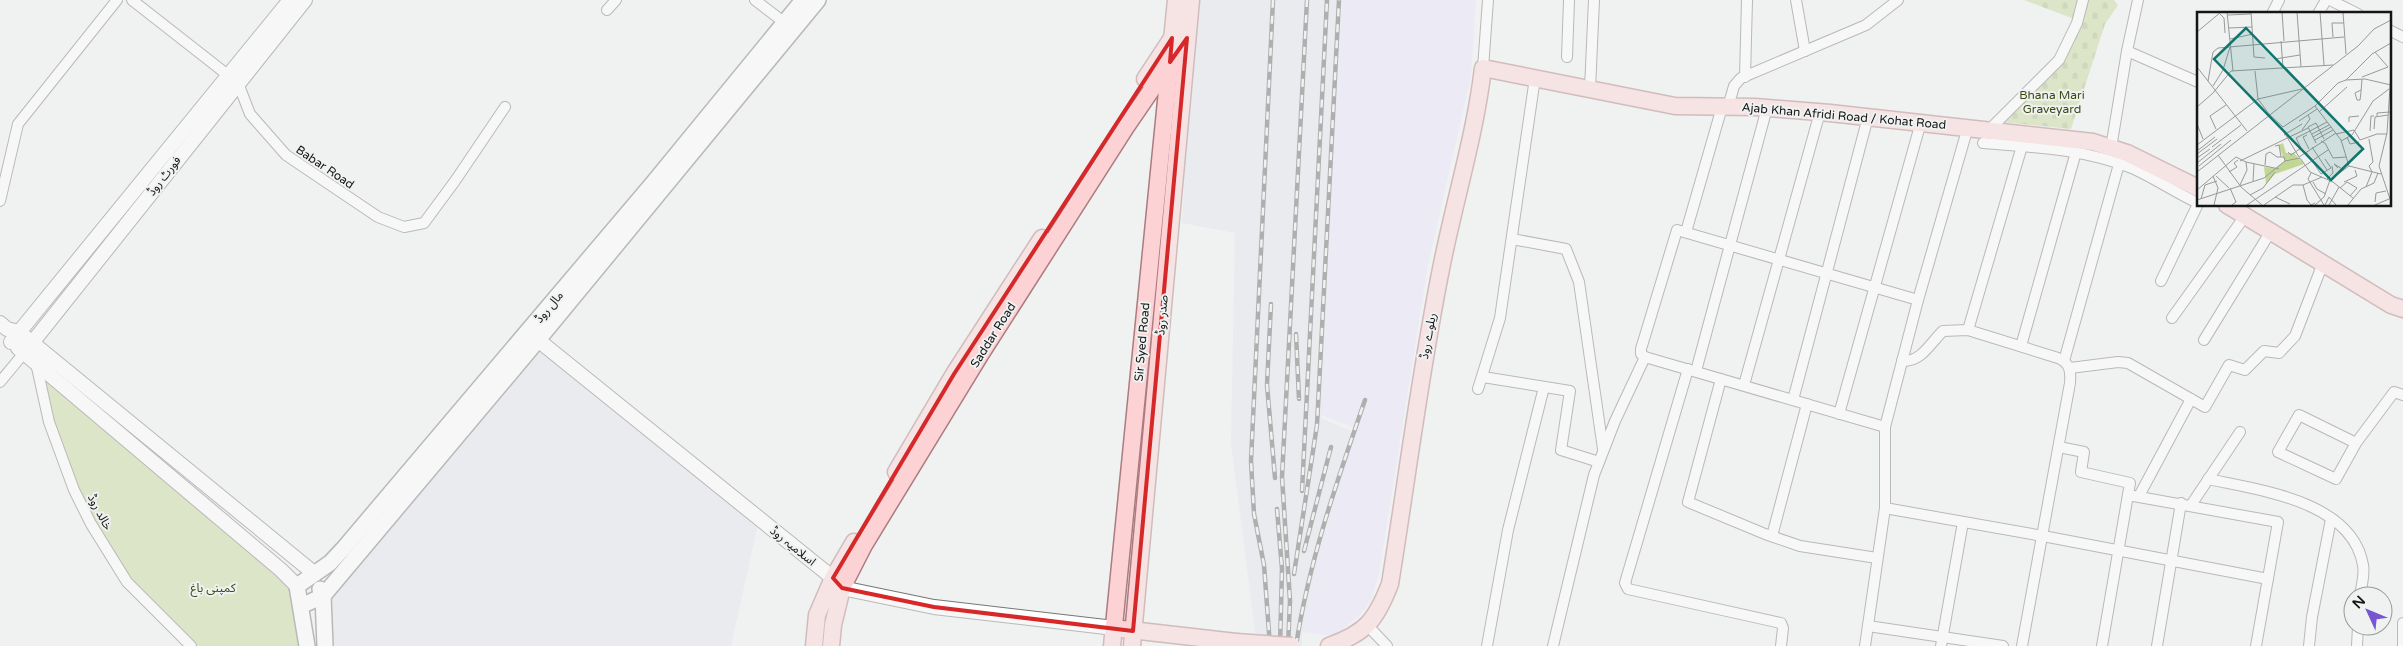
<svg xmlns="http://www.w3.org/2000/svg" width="2403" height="646" viewBox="0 0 2403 646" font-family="'Varela Round','Noto Sans Arabic',sans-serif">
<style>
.commercial{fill:#e6e4fa}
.built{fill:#dfe5ec}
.cemetery{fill:url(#cemetery-stones)}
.green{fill:#c3d795}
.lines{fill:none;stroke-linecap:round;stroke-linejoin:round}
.minor-casing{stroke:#757676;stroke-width:12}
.tertiary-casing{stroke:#757676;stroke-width:16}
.secondary-casing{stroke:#757676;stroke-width:18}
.primary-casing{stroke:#ab7c7f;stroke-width:19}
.minor{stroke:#fff;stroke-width:10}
.tertiary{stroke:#fff;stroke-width:14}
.secondary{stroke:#fff;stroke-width:15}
.primary{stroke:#fdd2d4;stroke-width:16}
.rail-casing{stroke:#5f6060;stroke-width:4.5}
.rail{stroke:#f0f1f1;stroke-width:2.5;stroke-dasharray:8;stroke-linecap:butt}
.primary-bridge-casing{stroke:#ab7c7f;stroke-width:19;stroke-linecap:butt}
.primary-bridge{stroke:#fdd2d4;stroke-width:16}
.marked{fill:none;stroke:#d62828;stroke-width:4;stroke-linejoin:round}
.labels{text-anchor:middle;stroke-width:4;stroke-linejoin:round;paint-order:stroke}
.park-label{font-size:12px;fill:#3c4a12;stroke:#f0f1f1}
.street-label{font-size:12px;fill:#141515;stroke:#f0f1f1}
.inset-road{fill:none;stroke:#989999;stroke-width:1}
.view{fill:#0f766e;fill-opacity:0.15;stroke:#0f766e;stroke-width:2.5}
.inset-edge{fill:none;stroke:#141515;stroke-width:2.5}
</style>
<defs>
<pattern id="cemetery-stones" width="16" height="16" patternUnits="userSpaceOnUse" patternTransform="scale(1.25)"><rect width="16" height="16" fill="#c3d795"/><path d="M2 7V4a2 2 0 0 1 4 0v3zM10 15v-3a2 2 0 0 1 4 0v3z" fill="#a7b880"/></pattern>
</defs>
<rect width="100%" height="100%" fill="#f0f1f1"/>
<path class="commercial" d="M1342 0H1476L1471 76 1428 265 1379 573 1371 601 1360 615 1338 633 1326 635 1295 631 1356 428 1317 414Z"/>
<g class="built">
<path d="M1197 0H1341L1321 418 1351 431 1326 522 1302 635V646H1257L1231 443 1235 233 1182 223 1194 6Z"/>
<path d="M538 340 759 519 731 646H328L323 596Z"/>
</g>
<path class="cemetery" d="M2024 0H2114L2118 5 2105 24 2071 129 1991 121 2059 60 2077 20Z"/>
<path class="green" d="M36 363 297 586 305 646H191L127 582 74 490Z"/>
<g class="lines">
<g class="minor-casing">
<g id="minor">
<path d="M132 0 238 83 250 114 286 155 378 217 404 227 424 223 455 181 505 107"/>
<path d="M755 0 785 23"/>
<path d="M1796 0 1805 51"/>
<path d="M2330 0 2358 14"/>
<path d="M607 10 616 0"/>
<path d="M2272 14 2279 0"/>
<path d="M2318 14 2326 0"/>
<path d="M2389 30 2403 37"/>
<path d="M2127 51 2198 82"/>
<path d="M1567 57 1569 0"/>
<path d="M1483 68 1488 0"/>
<path d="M1745 77 1747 0"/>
<path d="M1590 89 1594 0"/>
<path d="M1728 107 1734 86 1741 78 1866 25 1898 0"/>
<path d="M1988 131 2059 60 2077 23 2083 0"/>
<path d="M1983 143C2034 147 2086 149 2134 169 2156 179 2176 193 2198 203"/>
<path d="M2111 148 2127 51 2138 0"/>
<path d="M0 201 18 124 117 0"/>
<path d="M1686 232 1722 107"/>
<path d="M1512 239 1566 249 1579 282 1603 449"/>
<path d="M2161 281 2198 204"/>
<path d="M2172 318 2245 216"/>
<path d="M1968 330 2022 146"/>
<path d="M2204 340 2271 231"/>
<path d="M2021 346 2076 152"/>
<path d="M1902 361C1922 362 1930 343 1943 331L1968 330 2058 358C2070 363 2071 371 2070 383L2022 646"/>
<path d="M2064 361 2119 164"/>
<path d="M36 363 49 422 74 490 91 524 127 582 191 646"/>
<path d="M2070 368 2118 362 2128 363 2205 407 2229 365 2245 370 2264 351 2279 353 2295 336 2323 263"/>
<path d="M1688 369 1625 583 1628 589 1781 623 1783 628 1781 646"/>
<path d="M1696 371 1767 108"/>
<path d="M1483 377 1570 391 1561 450 1599 462"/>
<path d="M1721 379 1688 502 1765 534 1800 546 1877 558"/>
<path d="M0 382 24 353"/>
<path d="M1744 385 1820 112"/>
<path d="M1478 389 1500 318 1535 78"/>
<path d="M1793 400 1868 117"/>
<path d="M1839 414 1921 122"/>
<path d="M1885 427 1645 357 1641 354V349L1677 230 1918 300"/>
<path d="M2356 443 2299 415 2278 452 2336 479 2356 443 2394 392 2403 395"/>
<path d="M2059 447 2084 452 2081 472 2130 483 2102 646"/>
<path d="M2208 479C2259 490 2352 501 2363 565 2365 575 2361 587 2360 596"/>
<path d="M2128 495 2278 522 2256 646"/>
<path d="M2139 496 2191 399"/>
<path d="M2191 505 2240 432"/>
<path d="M1885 508 2043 536 2268 579"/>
<path d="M1772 536 1807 404"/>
<path d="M1367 625 1387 646"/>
<path d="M1868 626 2003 646"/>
<path d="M1487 646 1508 530 1544 387"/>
<path d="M1553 646 1594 475 1615 421 1645 357"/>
<path d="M1865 646 1885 508V427L1918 300 1968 127"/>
<path d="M1941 646 1963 522"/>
<path d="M2157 646 2181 503"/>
<path d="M2309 646 2312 617 2331 519"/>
<path d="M2357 646 2358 626"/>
<path d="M2403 646V623"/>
</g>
</g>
<g class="tertiary-casing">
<g id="tertiary">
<path d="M0 323 7 329 19 332 315 574"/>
<path d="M538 340 833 578 842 588 934 607 1114 628"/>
<path d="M11 342 290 0"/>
<path d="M18 348 281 570 297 586"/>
<path d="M24 353 305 0"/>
</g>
</g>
<g class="secondary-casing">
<g id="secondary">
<path d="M320 589 323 596 325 646"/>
<path d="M301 606 323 596 538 340 818 0"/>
<path d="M307 646 297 586 330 563 344 548 653 183 803 0"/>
</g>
</g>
<g class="primary-casing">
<g id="primary">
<path d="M1145 79 1172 38"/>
<path d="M2227 205 2391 305 2403 309"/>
<path d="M896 472 954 374 1042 238"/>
<path d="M1122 629 1236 642"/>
<path d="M814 646 817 615 833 578 854 542"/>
<path d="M831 646 833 625 842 588 864 545 980 355 1126 127 1187 38"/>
<path d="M1112 646 1176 0"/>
<path d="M1132 646 1191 0"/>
<path d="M1329 646C1366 633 1376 620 1390 584 1407 479 1420 373 1441 269 1454 202 1475 136 1483 68L1675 106 1755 107 1830 113 2093 142 2127 153 2198 188"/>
</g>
</g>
<use href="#minor" class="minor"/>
<use href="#tertiary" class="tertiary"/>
<use href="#secondary" class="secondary"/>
<use href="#primary" class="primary"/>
<g class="rail-casing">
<g id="rail">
<path d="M1271 304 1267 385 1275 478"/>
<path d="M1296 334 1299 399"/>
<path d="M1302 491 1327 0"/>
<path d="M1277 509 1282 569 1280 646"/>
<path d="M1304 551 1331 447"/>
<path d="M1294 574 1317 425 1339 0"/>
<path d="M1270 646 1264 565 1254 514 1251 461 1273 0"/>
<path d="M1288 646 1290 601 1282 477 1307 0"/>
<path d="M1296 646C1309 561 1337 481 1365 400"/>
</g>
</g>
<use href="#rail" class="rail"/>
<g class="primary-bridge-casing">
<path id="primary-bridge" d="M1236 642 1292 646"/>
</g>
<use href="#primary-bridge" class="primary-bridge"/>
</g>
<path d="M0 0H2403V646H0ZM1172 38 1170 62 1187 38 1133 631 934 607 842 588 833 578 954 374Z" fill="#f0f1f1" fill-opacity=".55" fill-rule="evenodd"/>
<path class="marked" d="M1172 38 1170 62 1187 38 1133 631 934 607 842 588 833 578 954 374Z"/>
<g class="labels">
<g class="park-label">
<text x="2052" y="99">Bhana Mari<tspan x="2052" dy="14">Graveyard</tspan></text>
<text x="213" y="592">کمپنی باغ</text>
</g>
<g class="street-label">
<text transform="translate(1844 116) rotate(5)" y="4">Ajab Khan Afridi Road / Kohat Road</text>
<text transform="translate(325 167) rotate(34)" y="4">Babar Road</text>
<text transform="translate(164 176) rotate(-52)" y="4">فورٹ روڈ</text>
<text transform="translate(549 307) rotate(-50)" y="4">مال روڈ</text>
<text transform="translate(1162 315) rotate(-85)" y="4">صدر روڈ</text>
<text transform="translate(993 335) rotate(-58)" y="4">Saddar Road</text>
<text transform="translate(1428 336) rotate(-80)" y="4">ریلوے روڈ</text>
<text transform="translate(1142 342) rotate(-85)" y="4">Sir Syed Road</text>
<text transform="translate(100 512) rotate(62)" y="4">خالد روڈ</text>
<text transform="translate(793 546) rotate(39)" y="4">اسلامیہ روڈ</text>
</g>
</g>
<g transform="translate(2197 12)">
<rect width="194" height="194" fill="#f0f1f1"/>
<path d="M86 131 89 141H97L107 152 78 162 69 172 67 155 78 156 88 149 81 133Z" fill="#c3d795"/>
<path class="inset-road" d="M30 0 36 59M54 0 57 45 68 46M85 0 87 29M100 0 104 55M123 0 127 53M146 0 149 42M23 2 27 6 28 21M31 3 54 2M32 16 55 15M0 20 24 0M136 25 135 11H147M33 27 56 22M84 29 86 56M178 40 191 55M78 47 103 43M0 55 50 119M58 59 61 87 72 102M194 60 190 121 182 154 194 190M165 65 191 55M149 68 175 42 194 31M11 69 16 40 21 36 147 25M16 74 26 58 33 35M164 78 158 81 160 88H163L164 80 165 67M118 94 141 71 149 68 168 67 194 73M0 95 16 81 34 59 136 53M122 100 150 75M72 102 86 115 118 94 144 128 152 154 184 162M180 104V101L193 100M102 109 120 97M152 110V105L162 104M0 112 6 127M84 115 102 145 139 121M19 117 13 104 29 93M177 117 178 105 191 103M105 118 113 107 111 103M113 119 130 110M173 119 174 104H177M115 122 132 113M139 122 157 118 163 128 180 122H190M87 123 105 112M110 123 106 125 112 137M116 125 134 115M150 125 153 132 162 130M118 128 136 118M124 129 128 131 136 146 149 145M144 129 155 123 176 89 192 77M119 131 111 115 119 111 127 127M0 133 61 87 105 77M78 134 82 133 84 145M15 135 44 113M115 135 130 158M0 139 18 125M91 140 94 143 104 136 99 126 113 119M109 140 124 162 134 156 128 147M0 142 20 127M21 143 44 175 65 193M0 146 13 137M43 149 111 116M49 150 82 157M0 151 24 132M68 153 69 142 73 140 80 145H87L88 149M2 154 34 128M141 156 137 152 147 158M0 160 161 34 177 17 194 8M32 160 40 155 37 151 41 148M114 161 111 167 127 193M16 164 21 176 17 193M19 164 32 176M130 167 136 161 135 154M56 169 57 152M116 170 120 177 129 182M147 170 160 164 158 158M106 173 110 188 114 193 118 191M169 175 175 160 172 154 176 150 172 127M33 176 39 190 35 193M143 176 150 170 160 176 153 184M0 178 39 145 49 150 50 158 43 173M53 183 66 176 78 160M78 185 93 192M4 187 8 173 20 169M0 188 67 166 88 149 103 146 113 160 136 170 156 186M178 190 179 181 189 179M50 193 131 138M67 193 96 173H106L125 165M118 193 127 185 133 168 152 154M128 193 132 185 139 193M132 193 142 175M151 193 164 177 177 171 181 161M178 193 192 187"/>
<path class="view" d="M49 16 166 137 134 168 17 47Z"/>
<rect width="194" height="194" class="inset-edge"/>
</g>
<g transform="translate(2368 611) rotate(314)"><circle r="24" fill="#f0f1f1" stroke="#989999"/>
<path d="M0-4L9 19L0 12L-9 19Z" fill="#7757d1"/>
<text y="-8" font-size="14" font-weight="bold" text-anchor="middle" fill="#141515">N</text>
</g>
</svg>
